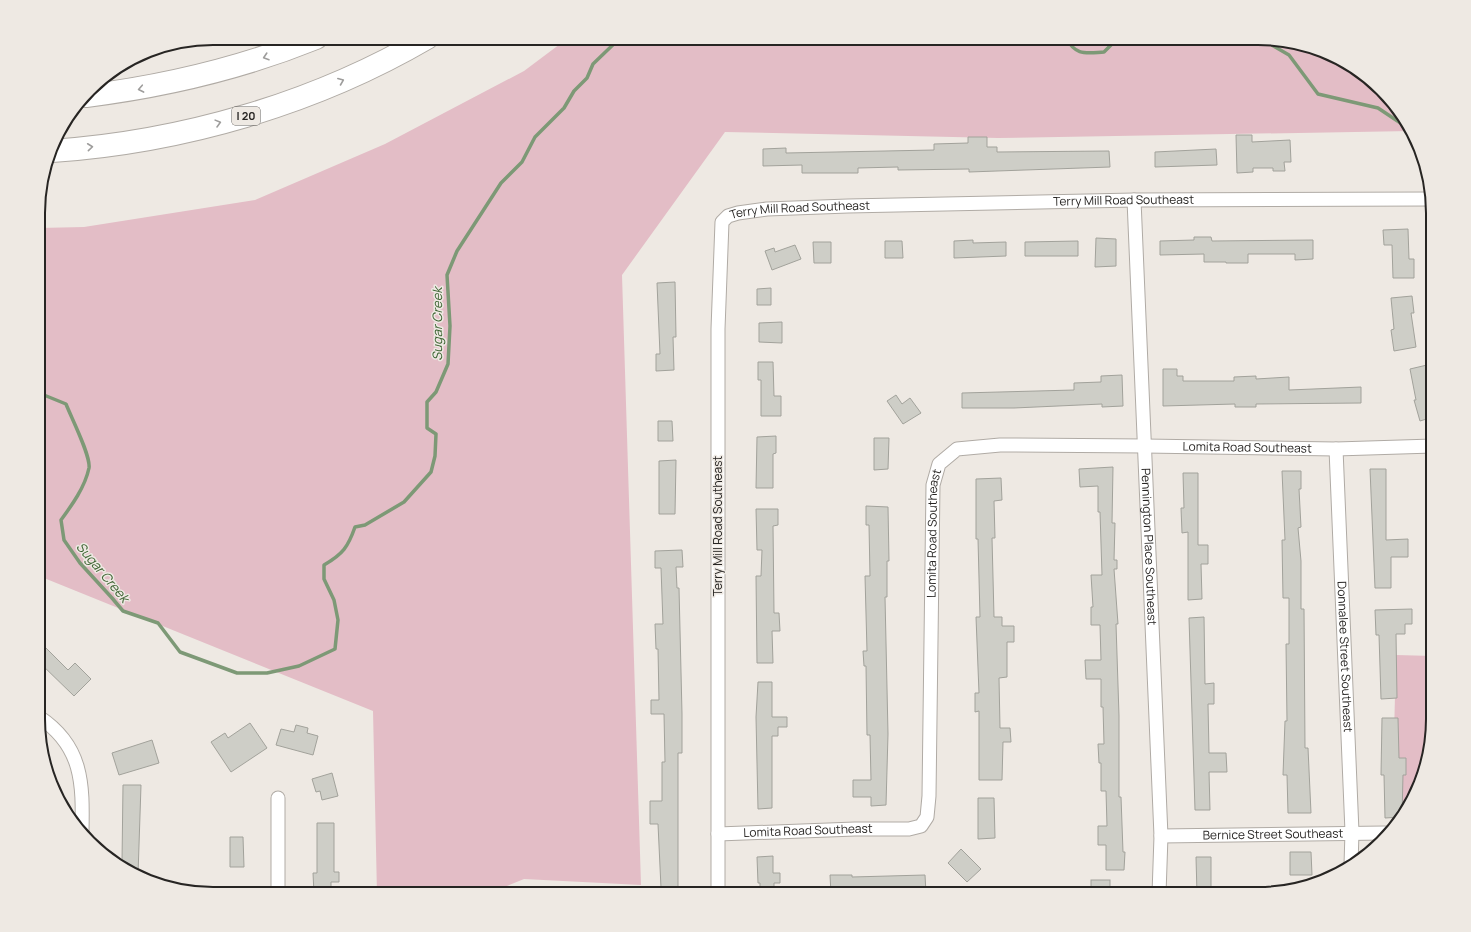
<svg xmlns="http://www.w3.org/2000/svg" width="1471" height="932" viewBox="0 0 1471 932" font-family="Manrope,sans-serif">
<style>
.green{fill:#e3bdc6}
.lines{fill:none;stroke-linecap:round;stroke-linejoin:round}
.stream{stroke:#7d9976;stroke-width:3.5}
.building{fill:#cecec7;stroke:#a2a29b}
.minor-casing{stroke:#b0aba5;stroke-width:15}
.motorway-casing{stroke:#b0aba5;stroke-width:24}
.minor{stroke:#fff;stroke-width:13}
.motorway{stroke:#fff;stroke-width:22}
.oneway{stroke:#9e9d9c}
.labels{text-anchor:middle;stroke-width:3;stroke-linejoin:round;paint-order:stroke}
.shield{fill:#eee9e3;stroke:#63605d;stroke-width:1}
.shield-label{font-size:11px;font-weight:bold;fill:#272523}
.street-label{font-size:12px;fill:#272523;stroke:#eee9e3}
.water-label{font-size:13px;font-style:italic;fill:#3c6331;stroke:#eee9e3}
.rim{fill:none;stroke:#272523;stroke-width:2}
</style>
<rect width="100%" height="100%" fill="#eee9e3"/>
<g class="green">
<path d="M568 38H1258L1314 47 1355 67 1409 125 1411 131 998 138 725 132 622 275 641 885 524 879 487 894H377L373 711 39 576V228L84 227 255 200 385 144 524 71Z"/>
<path d="M1396 655 1433 656V730L1424 775 1402 817H1392Z"/>
</g>
<g class="lines">
<g class="stream">
<path d="M1066 38C1076 56 1085 53 1104 52L1118 38"/>
<path d="M1203 38 1265 41 1289 55 1318 94 1378 108 1411 130"/>
<path d="M39 393 66 404C71 417 91 456 89 468 85 487 72 505 61 520L64 540 80 563 112 598 123 611 158 623 180 652 237 673H267L299 666 335 649 338 620 334 600 324 579V565C343 554 348 547 355 527L365 525 404 502 431 472 435 456 436 434 427 428V402L436 392 448 364 450 326 447 275 457 251 501 183 522 162 535 137 564 108 574 91 587 78 593 64 620 38"/>
</g>
</g>
<g class="building">
<path d="M1236 135H1252V142L1290 140 1291 162H1284L1285 171H1273V168H1253V172L1237 173Z"/>
<path d="M968 137H987V147H997V152L1109 151 1110 167 969 172V169L898 170V167L858 168V173H802V165L763 166V149L786 148V153L934 150V144L968 143Z"/>
<path d="M1216 149 1217 165 1155 167V152Z"/>
<path d="M1408 229 1409 259H1414V278H1393L1392 245H1384L1383 230Z"/>
<path d="M1194 237H1211L1212 241 1313 240V259L1295 260V254H1248V263H1226V262H1204V254L1160 255V241L1194 240Z"/>
<path d="M1096 238 1116 239V266L1095 267Z"/>
<path d="M973 240V243L1006 242V256L954 258V241Z"/>
<path d="M885 241H902L903 258H885Z"/>
<path d="M1078 241V256H1025V242Z"/>
<path d="M813 242H831V263H814Z"/>
<path d="M795 245 801 259 772 270 765 251 774 248 775 252Z"/>
<path d="M675 282 676 337H673L674 370 656 371V354H660L657 283Z"/>
<path d="M771 288V305H757V289Z"/>
<path d="M1412 296 1414 313H1411L1416 347 1394 351 1391 330 1394 329 1391 298Z"/>
<path d="M782 322V343L759 342V323Z"/>
<path d="M758 362H773L774 396H781V416H761V380H758Z"/>
<path d="M1427 365 1430 381 1427 382 1433 401V417L1420 421 1414 400H1416L1410 369Z"/>
<path d="M1163 369H1177V376H1183V381H1234V377L1256 376V379L1289 377V390L1361 387V403L1256 404V407H1235V404L1163 406Z"/>
<path d="M1122 375 1123 406 1102 407V404L1014 408H962V393L1074 390V383L1101 382V376Z"/>
<path d="M896 395 902 404 910 398 921 413 903 424 887 401Z"/>
<path d="M658 421H672L673 441H658Z"/>
<path d="M776 436V453L773 454V488H756L757 437Z"/>
<path d="M874 438H889L888 469 874 470Z"/>
<path d="M676 460 675 514H659V461Z"/>
<path d="M1113 467 1112 523H1115L1114 560H1117V569H1114L1118 624H1116L1119 716V797H1121L1123 852H1125L1124 870H1106V845H1098V826H1107L1106 791H1101V763H1099L1098 744H1104L1103 707H1101V679H1086L1085 660H1101L1100 625H1091V607H1093L1091 575H1102L1100 512H1098V486L1080 487 1079 469Z"/>
<path d="M1370 469H1386V540L1408 539V557H1391V588H1375Z"/>
<path d="M1282 471H1301V489H1299L1301 527 1298 528 1301 561V609H1304L1305 748H1308L1311 813H1288L1287 775H1283L1285 721H1287L1286 644H1289V598H1283L1282 540H1285Z"/>
<path d="M1183 473H1198V545H1208V564H1201L1202 599 1188 600V532L1182 533 1181 508H1184Z"/>
<path d="M1001 478 1002 500 994 501 995 538H992L994 617H1002V626H1014V642H1007V677L999 678 1000 728H1010L1011 742H1003L1002 780H979V711L975 712V693H979L976 617H980L978 539H976V479Z"/>
<path d="M866 506 888 507 889 561H887V597H885L888 734 886 805 871 806V797H853V780H871L870 735H867L866 666H864L863 651H867L865 576H870L869 525H866Z"/>
<path d="M756 509H778V525L773 526 774 613H779L780 631H772L773 663H757L756 576H761L762 550H757Z"/>
<path d="M682 550 683 567H676L677 588H679L682 714V753H678V888H661L658 824H650V801H662V762H665L664 714H651V700H659L658 649H656L655 624H663L661 568H655V551Z"/>
<path d="M1412 609V624H1405V634H1396L1397 698 1381 699 1379 635H1376L1375 610Z"/>
<path d="M1204 617 1205 684 1214 683V704H1208L1209 753H1226L1227 772H1209L1210 810H1195L1189 618Z"/>
<path d="M39 641 68 670 75 663 91 679 74 696 39 662Z"/>
<path d="M758 682H772V717H787V727H778V736H772V808L758 809 756 717Z"/>
<path d="M1382 718H1398L1399 758H1406V775H1403L1402 817 1385 818 1384 775H1381Z"/>
<path d="M250 723 267 748 231 772 211 742 225 733 228 738Z"/>
<path d="M296 725 308 728 307 733 318 736 313 755 276 745 281 729 294 732Z"/>
<path d="M152 740 159 763 119 775 112 753Z"/>
<path d="M332 773 338 796 322 800 320 791 316 792 312 779Z"/>
<path d="M123 785H141L138 875 126 869V862H122Z"/>
<path d="M978 798H994L995 838 978 839Z"/>
<path d="M317 823H334V872H339V882H331V894H314L313 873H317Z"/>
<path d="M230 837H243L244 867H230Z"/>
<path d="M961 849 981 869 967 882 948 863Z"/>
<path d="M1290 852H1311L1312 875H1290Z"/>
<path d="M773 856V873H780V883H774V894H760V883H758L757 857Z"/>
<path d="M1196 857H1211V894H1197Z"/>
<path d="M830 875H852V877L925 875 926 893 831 894Z"/>
<rect x="1091" y="880" width="19" height="14"/>
</g>
<g class="lines">
<g class="minor-casing">
<g id="minor">
<path id="s1" d="M1134 200 1161 836 1159 894"/>
<path id="s2" d="M1336 449 1352 832 1351 865"/>
<path d="M39 717C83 746 83 784 82 831"/>
<path d="M278 798V894"/>
<path id="s3" d="M718 834 855 829H909L921 826 927 817 929 796 933 485 939 464 957 449 1000 445 1145 446 1336 449 1433 446"/>
<path id="s4" d="M1161 836 1385 833"/>
<path id="s5" d="M718 894V329L722 222 728 216 738 213 767 209 848 206 1134 200 1432 199"/>
</g>
</g>
<g class="motorway-casing">
<g id="motorway">
<path d="M86 96C166 86 242 68 316 38"/>
<path d="M52 151C182 142 314 104 427 38"/>
</g>
</g>
<use href="#minor" class="minor"/>
<use href="#motorway" class="motorway"/>
</g>
<defs><path id="oneway-chevron" d="M-2-3.5L2.5 0L-2 3.5" fill="none" stroke-width="1.6" stroke-linecap="round" stroke-linejoin="round"/></defs>
<g class="oneway">
<use href="#oneway-chevron" transform="translate(266 57) rotate(162)"/>
<use href="#oneway-chevron" transform="translate(341 81) rotate(-22)"/>
<use href="#oneway-chevron" transform="translate(141 89) rotate(169)"/>
<use href="#oneway-chevron" transform="translate(218 123) rotate(-15)"/>
<use href="#oneway-chevron" transform="translate(90 147) rotate(-6)"/>
</g>
<g class="labels">
<rect class="shield" x="232" y="107" width="28" height="18" rx="3"/>
<g class="shield-label">
<text x="246" y="120">I 20</text>
</g>
<g class="street-label">
<text dy="4" stroke="none"><textPath href="#s5" startOffset="1077">Terry Mill Road Southeast</textPath></text>
<text dy="4" stroke="none"><textPath href="#s5" startOffset="753">Terry Mill Road Southeast</textPath></text>
<text dy="4" stroke="none"><textPath href="#s3" startOffset="882">Lomita Road Southeast</textPath></text>
<text transform="translate(718 526) rotate(-90)" y="4">Terry Mill Road Southeast</text>
<text dy="4" stroke="none"><textPath href="#s3" startOffset="498">Lomita Road Southeast</textPath></text>
<text dy="4" stroke="none"><textPath href="#s1" startOffset="347">Pennington Place Southeast</textPath></text>
<text dy="4" stroke="none"><textPath href="#s2" startOffset="208">Donnalee Street Southeast</textPath></text>
<text dy="4" stroke="none"><textPath href="#s3" startOffset="90">Lomita Road Southeast</textPath></text>
<text dy="4" stroke="none"><textPath href="#s4" startOffset="112">Bernice Street Southeast</textPath></text>
</g>
<g class="water-label">
<text transform="translate(437 324) rotate(-90)" y="5">Sugar Creek</text>
<text transform="translate(103 572) rotate(50)" y="5">Sugar Creek</text>
</g>
</g>
<path d="M0 0H1471V932H0ZM213 45H1258A168 168 0 0 1 1426 213V719A168 168 0 0 1 1258 887H213A168 168 0 0 1 45 719V213A168 168 0 0 1 213 45Z" fill="#eee9e3" fill-rule="evenodd"/>
<path class="rim" d="M213 45H1258A168 168 0 0 1 1426 213V719A168 168 0 0 1 1258 887H213A168 168 0 0 1 45 719V213A168 168 0 0 1 213 45Z"/>
</svg>
